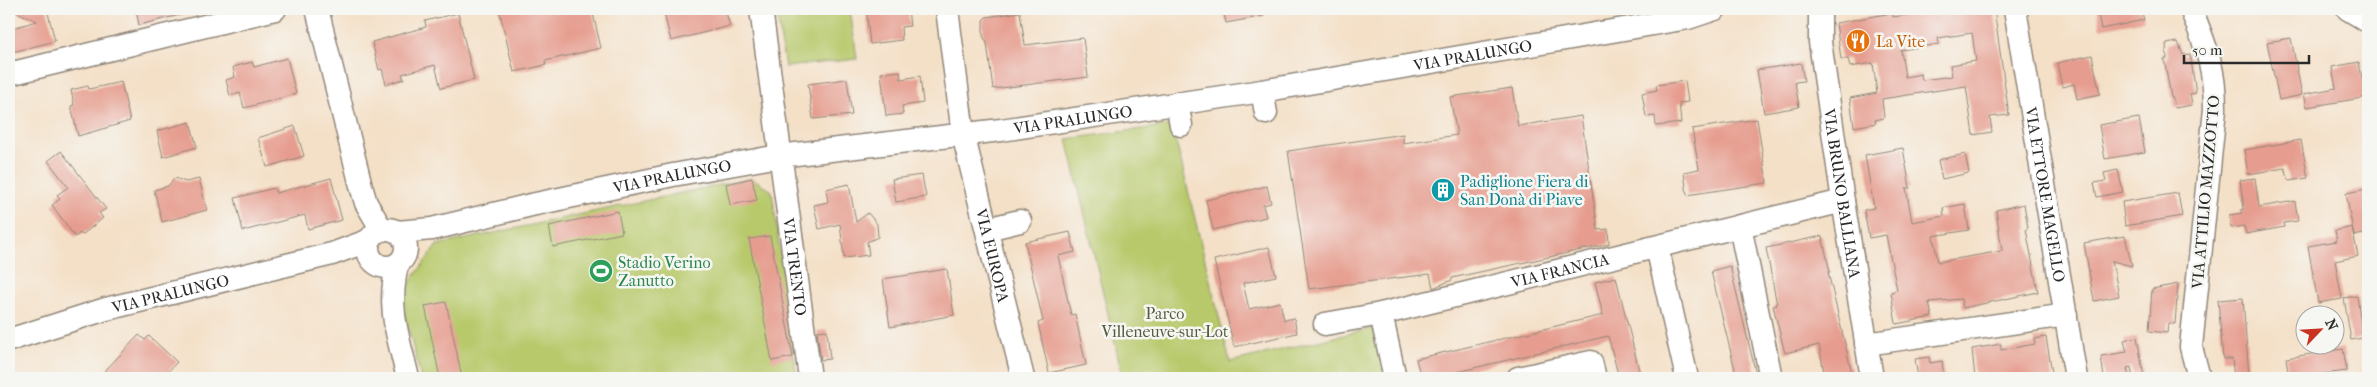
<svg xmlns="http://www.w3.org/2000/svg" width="2377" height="387" viewBox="0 0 2377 387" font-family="'IM FELL French Canon',serif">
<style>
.green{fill:#b8c96c;stroke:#727a4c}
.building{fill:#e69d8f;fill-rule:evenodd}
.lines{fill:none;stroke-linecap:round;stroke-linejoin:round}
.minor-casing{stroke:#908679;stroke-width:25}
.minor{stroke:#fff;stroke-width:22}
.labels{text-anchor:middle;stroke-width:5;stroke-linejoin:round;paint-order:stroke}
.food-label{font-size:16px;fill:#c56008;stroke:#f6f6f2;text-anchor:start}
.street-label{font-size:16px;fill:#2b2b2b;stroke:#f6f6f2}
.culture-label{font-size:16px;fill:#0d838f;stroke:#f6f6f2;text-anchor:start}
.leisure-label{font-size:16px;fill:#27864d;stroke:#f6f6f2;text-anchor:start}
.park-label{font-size:16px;fill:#555a3e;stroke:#f6f6f2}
</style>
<rect width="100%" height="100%" fill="#f6f6f2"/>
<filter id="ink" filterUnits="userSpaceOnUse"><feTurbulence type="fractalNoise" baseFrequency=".02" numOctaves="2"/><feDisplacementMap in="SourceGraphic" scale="10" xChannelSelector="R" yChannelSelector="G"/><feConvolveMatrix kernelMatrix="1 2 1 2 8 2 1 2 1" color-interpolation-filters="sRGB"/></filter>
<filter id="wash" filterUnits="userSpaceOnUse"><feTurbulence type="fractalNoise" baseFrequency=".0096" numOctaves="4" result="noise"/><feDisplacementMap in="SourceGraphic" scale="20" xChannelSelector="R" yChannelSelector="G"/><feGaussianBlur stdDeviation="1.12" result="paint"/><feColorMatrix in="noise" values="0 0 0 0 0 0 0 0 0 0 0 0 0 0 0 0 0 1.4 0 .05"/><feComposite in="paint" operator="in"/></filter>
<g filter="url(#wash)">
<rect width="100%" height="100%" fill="#f4e0c7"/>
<g class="green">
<path d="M776 9H850L857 59 785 67Z"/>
<path d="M1172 125 1230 362 1373 328 1385 378H1123L1067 139Z"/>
<path d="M752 178 772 191 797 378H421L400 296 437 245Z"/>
</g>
<g id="blocks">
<g class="building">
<path d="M10 9H47L55 41 9 53V29L37 21Z"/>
<path d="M136 9H184V14L139 25Z"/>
<path d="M499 9H592L601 48 545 61 546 65 514 72Z"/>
<path d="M663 9H725L730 26 671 41Z"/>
<path d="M866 9H908L910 26 901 27 902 40 870 44Z"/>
<path d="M1223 9H1264V16L1226 23Z"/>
<path d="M1946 9H1994L2009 115 1990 117 1992 132 1973 135 1966 86 1882 99 1884 118 1875 120 1876 123 1854 127 1850 98 1877 93 1873 63 1850 67 1848 59H1841L1836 23 1892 13 1893 17ZM1972 33 1976 61 1950 65 1952 76 1922 80 1921 74 1905 77 1901 50 1939 44 1938 38Z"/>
<path d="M2097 9H2141L2144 20 2101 29Z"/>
<path d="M1020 12 1025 45 1083 38 1088 77 993 89 987 43 983 36V20L986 17Z"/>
<path d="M458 13 474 80 441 88 435 65 402 74 404 79 386 84 382 69 379 70 372 42 426 27 425 21Z"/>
<path d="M2291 38 2302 95 2279 100 2267 42Z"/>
<path d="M2178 42 2183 55 2190 54 2196 93 2190 94 2192 105 2175 108 2173 98 2171 97 2164 59H2167L2166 44Z"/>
<path d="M2092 55 2100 94 2077 99 2074 84 2062 87 2057 63Z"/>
<path d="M287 58 296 94 244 108 240 93 230 96 226 80 235 77 233 67 252 62 254 67Z"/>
<path d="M2359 62 2362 78 2368 77V97L2307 107 2304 94 2336 88 2332 67Z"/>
<path d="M1801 63 1804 81 1795 82 1799 107 1764 113 1757 70Z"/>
<path d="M900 71 901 79 920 76 923 103 902 106 903 114 886 116 881 73Z"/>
<path d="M847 79 852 115 813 119 808 84Z"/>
<path d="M1685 81 1688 102 1679 103 1681 123 1656 126 1655 116 1646 117 1642 93 1657 90 1656 85Z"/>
<path d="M121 82 130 121 78 136 71 106 74 105 71 90 88 86 89 89Z"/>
<path d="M1512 88 1518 126 1581 116 1598 230 1608 229 1609 244 1452 278V280L1433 288 1430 274 1309 289 1288 151 1403 134V143L1457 135 1450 97Z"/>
<path d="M2139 118 2145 152 2105 159 2099 125Z"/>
<path d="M1757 119 1767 183 1687 195 1684 172 1699 169 1692 129Z"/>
<path d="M190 122 197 147 163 157 157 131Z"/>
<path d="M295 126 304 156 267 167 258 138Z"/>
<path d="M2301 140 2308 178 2289 181 2285 168 2248 174 2244 150Z"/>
<path d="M1903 148 1910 188H1906L1912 222 1944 216 1943 208 1965 204 1969 230 1933 236 1938 262 2002 251 1996 210 2024 204 2028 228 2026 229 2038 292 1963 308 1961 299 1929 302 1932 317 1896 324 1891 292 1897 290 1886 235 1869 238 1864 210 1874 208 1865 155Z"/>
<path d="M61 151 106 209 99 213 103 218 82 235 80 233 75 237 52 205 60 199 57 195 68 187 48 161Z"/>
<path d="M1965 154 1969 173 1942 179 1938 160Z"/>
<path d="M2118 170 2123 192 2097 197 2094 183 2106 181 2104 173Z"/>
<path d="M922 175 926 197 896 202 892 179Z"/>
<path d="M175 178 186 182 199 179 207 210 162 222 154 190 168 186Z"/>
<path d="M331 178 342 220 308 229 305 215 243 231 235 198 274 188 276 193Z"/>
<path d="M752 178 757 200 730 205 726 184Z"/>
<path d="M2255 178 2259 207 2295 201 2298 221 2283 223 2284 227 2246 234 2244 226 2231 228 2229 215 2242 213 2241 210 2244 209 2240 180Z"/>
<path d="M849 184 856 222 868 213 877 224 878 237 867 242 869 255 844 258 840 224 819 229 814 205 828 202 826 189Z"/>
<path d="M1267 186 1271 203 1263 205 1266 217 1213 230 1206 200Z"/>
<path d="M2367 189 2368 233 2354 236 2346 193Z"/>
<path d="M2178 193 2182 216 2125 226 2122 202Z"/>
<path d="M618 211 622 233 553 247 549 226Z"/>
<path d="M2352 227 2358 256 2335 261 2342 299 2318 303 2308 246 2337 241 2335 231Z"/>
<path d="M1070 232 1075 252 1058 256 1071 315 1075 314 1086 365 1049 373 1038 323 1043 321 1025 242Z"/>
<path d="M770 236 793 357 772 361 749 239Z"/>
<path d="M1822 236 1830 272H1828L1853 378H1825L1819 345 1785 353 1773 306 1777 305 1766 248Z"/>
<path d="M2125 236 2132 266 2112 261 2119 296 2094 301 2084 243Z"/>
<path d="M1269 247 1276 276 1243 283 1249 309 1280 302 1284 320 1294 318 1297 333 1234 347 1214 260Z"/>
<path d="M1730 266 1757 378H1737L1711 271Z"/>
<path d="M947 269 954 315 890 327 883 279Z"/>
<path d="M1616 277 1641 378H1619L1608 336 1432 378H1421L1416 359 1603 315 1595 282Z"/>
<path d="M2178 284 2175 324 2168 323 2167 333 2149 331 2152 289Z"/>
<path d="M2357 296 2363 338 2351 340 2344 298Z"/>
<path d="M2243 298 2249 377 2234 378 2232 359H2223L2218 300Z"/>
<path d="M446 302 462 378H440L425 306Z"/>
<path d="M827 330 830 359 821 360 817 331Z"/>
<path d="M139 335 145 340 149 336 177 362 162 378H98Z"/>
<path d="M2046 337 2053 378H1975L1972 349 2001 344V350L2035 344 2034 339Z"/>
<path d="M2137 337 2144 377 2133 378 2131 367 2127 368 2129 378H2104L2101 356 2127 352 2124 340Z"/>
<path d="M2343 349 2347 371 2289 378 2286 358Z"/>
<path d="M1929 357 1930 363 1942 361 1944 378H1918L1915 359Z"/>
</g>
</g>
</g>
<g filter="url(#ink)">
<use href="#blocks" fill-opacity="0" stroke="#908679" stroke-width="1"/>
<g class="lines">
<g class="minor-casing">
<g id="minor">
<path d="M317 9 361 186 366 203 382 230"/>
<path id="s1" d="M761 9 810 378"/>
<path id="s2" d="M947 9 963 134 1023 378"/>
<path id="s3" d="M1820 9V42L1843 201 1872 378"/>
<path id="s4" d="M2015 9 2076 378"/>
<path d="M2191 9C2206 47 2215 67 2215 109L2191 347 2199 378"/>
<path d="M2348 9 2368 21"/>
<path d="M9 74 275 9"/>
<path d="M1262 91 1266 113"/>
<path d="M1177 103 1181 125"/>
<path d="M1740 226 1771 378"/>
<circle cx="387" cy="248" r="19"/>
<path d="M987 229 1020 221"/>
<path id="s5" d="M397 232 432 229 531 205 673 175 779 156 1001 130 1262 91 1688 18 1715 9"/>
<path d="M1657 247 1687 378"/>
<path d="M397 265C387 309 398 336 408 378"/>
<path d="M1381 314 1395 378"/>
<path id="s6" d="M1325 324 1381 314 1843 201"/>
<path id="s7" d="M9 340 106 309 332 254 370 240"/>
<path d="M1866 344 2066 315"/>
<path d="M1518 378 1591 362 1595 378"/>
</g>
</g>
<use href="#minor" class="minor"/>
</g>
</g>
<defs>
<g id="restaurant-disc" transform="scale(1.25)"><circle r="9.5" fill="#e8710a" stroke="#f6f6f2"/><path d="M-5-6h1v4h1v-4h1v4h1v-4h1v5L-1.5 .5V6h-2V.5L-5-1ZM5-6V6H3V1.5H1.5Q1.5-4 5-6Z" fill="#fff"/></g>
<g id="building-disc" transform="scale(1.25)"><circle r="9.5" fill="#0f9aa8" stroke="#f6f6f2"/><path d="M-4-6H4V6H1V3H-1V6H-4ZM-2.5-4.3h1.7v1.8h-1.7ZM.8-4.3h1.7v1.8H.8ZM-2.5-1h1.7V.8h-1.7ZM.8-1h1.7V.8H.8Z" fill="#fff"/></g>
<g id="stadium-disc" transform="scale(1.25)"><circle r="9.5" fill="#2e9e5b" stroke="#f6f6f2"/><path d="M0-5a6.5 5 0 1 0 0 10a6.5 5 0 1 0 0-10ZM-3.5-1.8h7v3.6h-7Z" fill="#fff"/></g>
</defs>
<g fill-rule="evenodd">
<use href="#restaurant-disc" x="1858" y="41"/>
<use href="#building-disc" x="1443" y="190"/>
<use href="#stadium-disc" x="601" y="271"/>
</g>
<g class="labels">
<g class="food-label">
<text x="1876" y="47">La Vite</text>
</g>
<g class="street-label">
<text dy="6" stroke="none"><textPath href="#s5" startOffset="1091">VIA PRALUNGO</textPath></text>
<text dy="6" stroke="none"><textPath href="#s5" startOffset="686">VIA PRALUNGO</textPath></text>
<text dy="6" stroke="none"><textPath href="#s5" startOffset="281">VIA PRALUNGO</textPath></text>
<text transform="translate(2205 192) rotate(-85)" y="6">VIA ATTILIO MAZZOTTO</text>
<text dy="6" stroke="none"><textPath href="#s3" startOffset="186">VIA BRUNO BALLIANA</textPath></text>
<text dy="6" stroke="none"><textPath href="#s4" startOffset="188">VIA ETTORE MAGELLO</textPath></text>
<text dy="6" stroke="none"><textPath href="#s2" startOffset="251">VIA EUROPA</textPath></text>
<text dy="6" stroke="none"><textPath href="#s1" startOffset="260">VIA TRENTO</textPath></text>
<text dy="6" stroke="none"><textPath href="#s6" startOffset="241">VIA FRANCIA</textPath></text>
<text dy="6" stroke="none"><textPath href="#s7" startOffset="168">VIA PRALUNGO</textPath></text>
</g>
<g class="culture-label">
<text x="1460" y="187">Padiglione Fiera di<tspan x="1460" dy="18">San Donà di Piave</tspan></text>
</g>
<g class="leisure-label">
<text x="618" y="268">Stadio Verino<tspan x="618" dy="18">Zanutto</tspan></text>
</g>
<g class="park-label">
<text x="1165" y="319">Parco<tspan x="1165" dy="18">Villeneuve-sur-Lot</tspan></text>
</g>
</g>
<rect width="2377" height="387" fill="none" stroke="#f6f6f2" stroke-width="30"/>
<g transform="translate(2320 330) rotate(65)"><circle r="24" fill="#f6f6f2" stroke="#a5a5a2"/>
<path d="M0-4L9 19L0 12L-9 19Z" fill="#c8321e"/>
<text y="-8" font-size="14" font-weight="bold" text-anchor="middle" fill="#2b2b2b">N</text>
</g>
<path d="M2184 55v8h125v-8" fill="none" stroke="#2b2b2b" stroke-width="2.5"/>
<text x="2192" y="55" font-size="15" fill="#2b2b2b" stroke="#f6f6f2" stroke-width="4" paint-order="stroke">50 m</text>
</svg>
